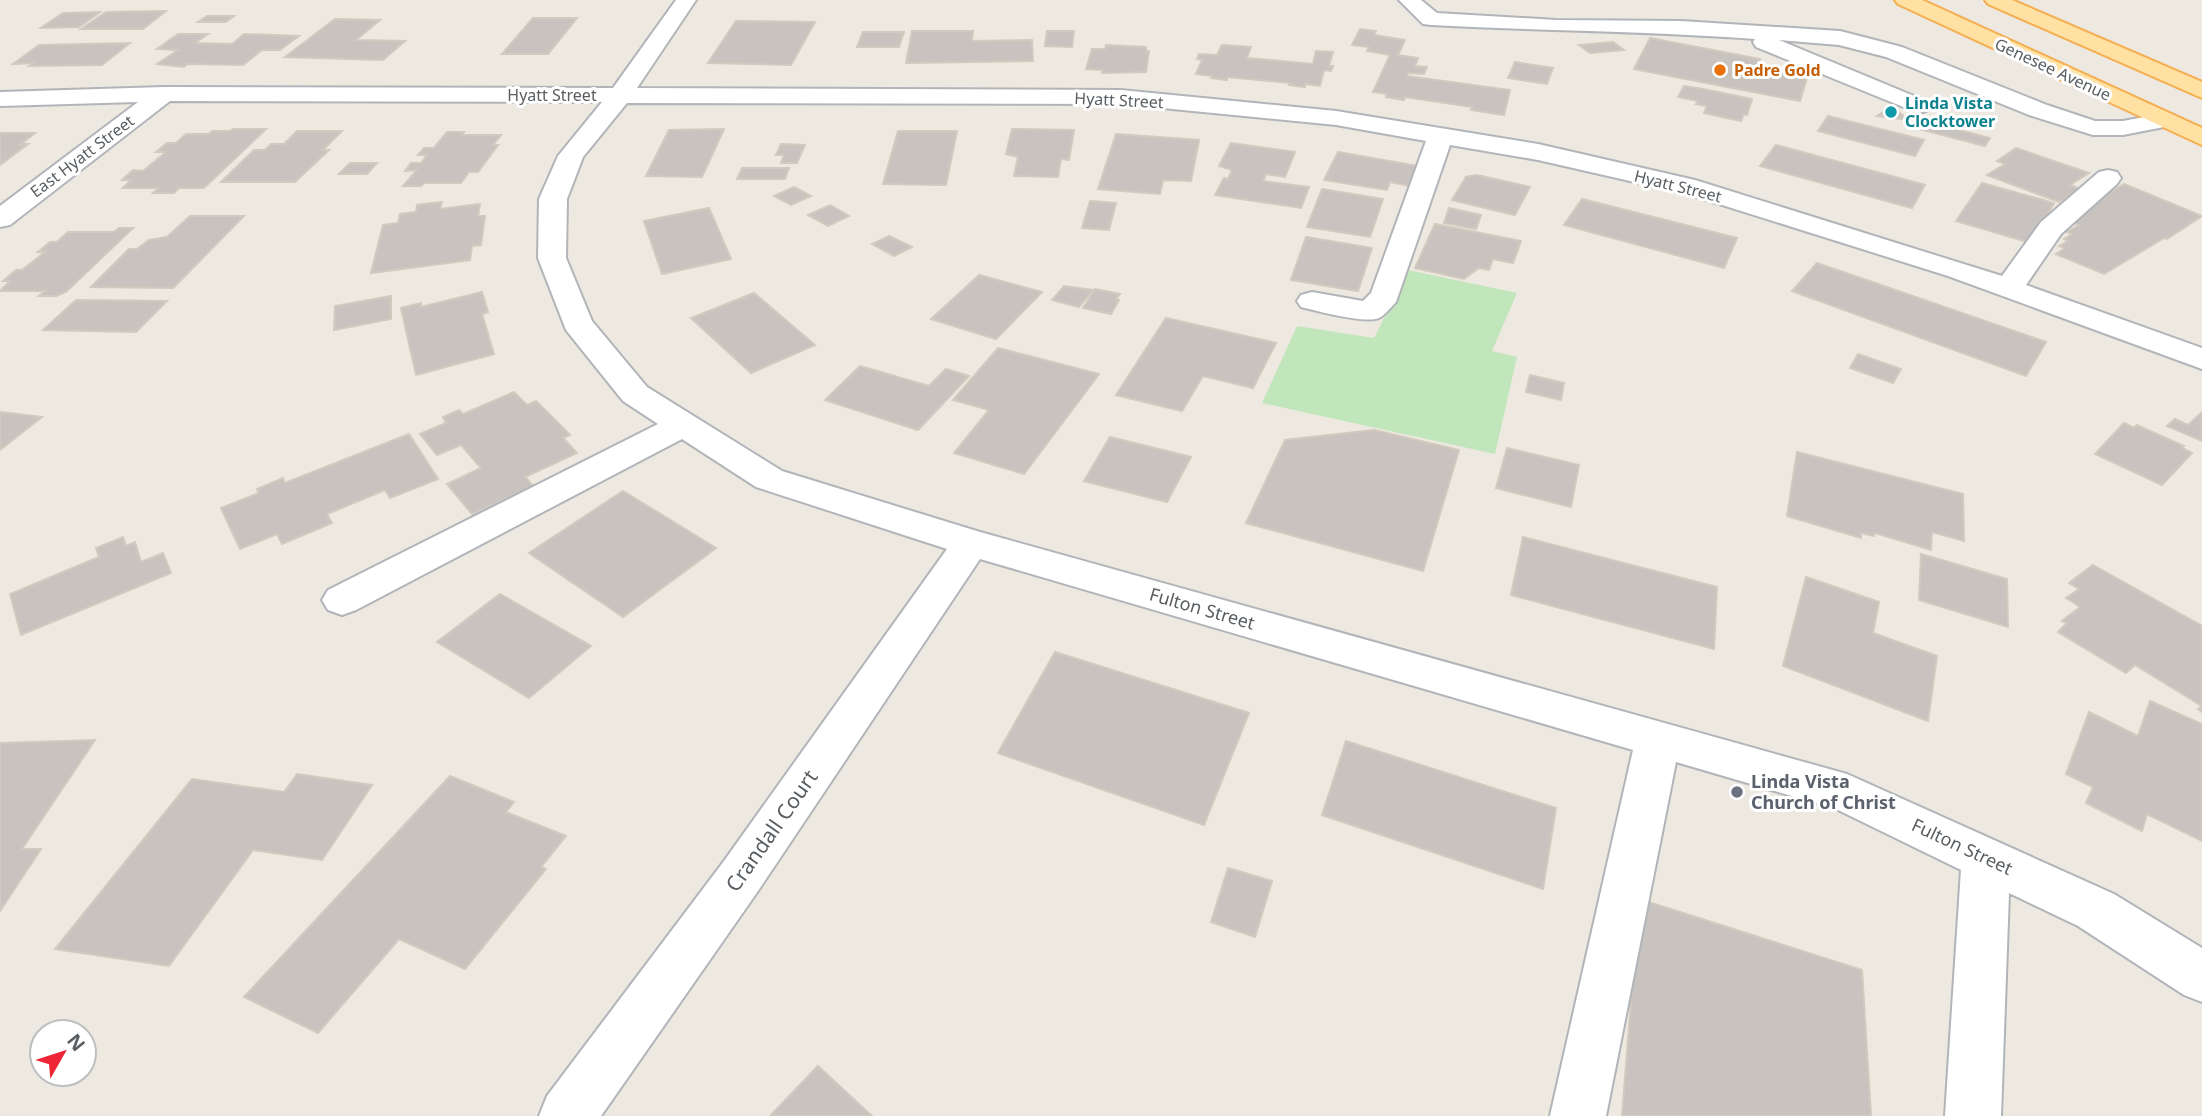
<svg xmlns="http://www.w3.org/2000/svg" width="2202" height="1116" viewBox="0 0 2202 1116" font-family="'Noto Sans',sans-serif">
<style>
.green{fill:#c2e6bb}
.building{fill:#c8c3be;stroke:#d2c9bf;stroke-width:2}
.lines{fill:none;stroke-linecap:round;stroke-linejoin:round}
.minor-casing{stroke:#b1b5b9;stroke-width:4}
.major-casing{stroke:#f5ae51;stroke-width:4}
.minor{fill:#fff;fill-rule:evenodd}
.major{fill:#ffe2a3;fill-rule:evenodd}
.food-dot{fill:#e8710a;stroke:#fff;stroke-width:2.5}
.culture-dot{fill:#0f9aa8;stroke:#fff;stroke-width:2.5}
.worship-dot{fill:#6b7280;stroke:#fff;stroke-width:2.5}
.labels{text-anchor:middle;stroke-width:6;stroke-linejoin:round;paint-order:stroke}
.far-street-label{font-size:16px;fill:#595e62;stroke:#fff}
.far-food-label{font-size:16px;font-weight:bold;fill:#c56008;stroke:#fff;text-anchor:start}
.far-culture-label{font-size:16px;font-weight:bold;fill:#0d838f;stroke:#fff;text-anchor:start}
.street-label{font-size:18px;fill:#595e62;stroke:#fff}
.worship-label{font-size:18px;font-weight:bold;fill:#5b616d;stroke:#fff;text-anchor:start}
.near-street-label{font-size:21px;fill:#595e62;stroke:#fff}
</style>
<rect width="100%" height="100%" fill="#ede8e0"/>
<path class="green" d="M1408 270 1517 293 1492 351 1517 357 1495 454 1262 403 1297 326 1374 338Z"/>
<g class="building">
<path d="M166 11 143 29H81L106 12Z"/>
<path d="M100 12 79 27 41 28 63 13Z"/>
<path d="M207 16H234L226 22H198Z"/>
<path d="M533 18H577L548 54H502Z"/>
<path d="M335 19 380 20 356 40 405 41 383 60 285 57Z"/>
<path d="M736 21 815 22 791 65 708 63Z"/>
<path d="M1360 29 1376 31 1374 35 1405 40 1398 55 1418 58 1415 66 1427 67 1424 74 1408 73 1407 76 1510 90 1504 115 1471 110 1472 107 1405 97 1404 100 1386 97 1387 94 1373 92 1390 55 1367 51 1369 47 1352 45Z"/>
<path d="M912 31H973L972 41 1032 40 1033 61 906 63Z"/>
<path d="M1047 31H1074L1072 47 1045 46Z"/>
<path d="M863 32H904L899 47H857Z"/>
<path d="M178 34H208L195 43 232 44 244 34 299 36 280 50H262L243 65 187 64 184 67 157 64 178 50 157 49Z"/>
<path d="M1650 38 1760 59 1758 66 1808 75 1800 101 1634 69Z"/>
<path d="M1613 42 1624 50 1590 53 1579 45Z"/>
<path d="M130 43 102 65 29 66 33 63 13 64 39 45Z"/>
<path d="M1106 45 1146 47V51H1149L1146 72 1102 73 1103 70 1086 69 1092 49H1105Z"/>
<path d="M1222 45 1251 47 1247 58 1313 64 1316 51 1333 52 1329 66H1333L1331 71 1324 70 1320 86 1305 84V87L1289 85 1290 83 1227 77V80L1211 78 1212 76 1196 74 1202 60 1197 59 1199 54 1217 55Z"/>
<path d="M1515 62 1553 68 1547 84 1508 78Z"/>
<path d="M1684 86 1703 89 1752 99 1747 115 1744 114 1741 121 1704 113 1707 106 1696 104 1698 101 1678 97Z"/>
<path d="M1891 107 1910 120 1877 116Z"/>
<path d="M1828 116 1924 140 1915 156 1818 131Z"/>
<path d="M1925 121 1990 138 1985 146 1919 129Z"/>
<path d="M233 129H266L204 188H179L174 193H153L158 188H123L131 180H122L133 170 143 171 166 152H156L167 143H176L186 134H209L212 131H230Z"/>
<path d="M724 129 702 177 646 176 669 130Z"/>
<path d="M1012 129 1074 130 1069 160 1061 159 1058 177 1014 176 1018 157 1006 154Z"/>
<path d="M297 131H342L323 150H329L295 182H221L254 150H265L271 144H284Z"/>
<path d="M898 131H957L946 185 883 184Z"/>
<path d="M447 132H464L462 135H501L493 145H498L478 172H469L461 183H424L421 186H403L417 170 405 171 411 163H421L427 155H418L424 148H434Z"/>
<path d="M0 133H35L21 144H28L0 165Z"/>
<path d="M1116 134 1199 140 1191 181 1163 180 1160 194 1098 189Z"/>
<path d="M1231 143 1295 152 1285 177 1266 174 1263 181 1309 187 1301 208 1215 195 1224 178 1228 179 1232 170 1219 166Z"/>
<path d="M781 144 805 145 797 163H781L784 155H776Z"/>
<path d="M1776 145 1925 185 1912 208 1760 166Z"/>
<path d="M2016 148 2089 173 2070 185 2080 189 2059 202 1987 175 2005 164 1997 161Z"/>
<path d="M1338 152 1418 166 1410 186 1390 182 1387 190 1324 180Z"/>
<path d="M350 163H377L367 174H339Z"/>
<path d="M742 168H789L785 179H737Z"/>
<path d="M1477 175 1530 187 1515 215 1452 200 1466 177Z"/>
<path d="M1982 183 2054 203 2031 243 1956 221Z"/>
<path d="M2124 184 2202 216 2167 239 2164 238 2104 274 2056 254 2065 248 2059 246 2068 241 2064 239 2072 234 2067 232 2079 225 2063 219Z"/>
<path d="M794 187 811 196 791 205 774 196Z"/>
<path d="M1322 189 1383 199 1370 237 1307 227Z"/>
<path d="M1582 199 1737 238 1724 268 1564 225Z"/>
<path d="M1090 201 1116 203 1109 230 1082 228Z"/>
<path d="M442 202 440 209 480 204 478 216H485L481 245 472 246 470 260 371 273 383 225 398 223 400 214 416 212 417 205Z"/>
<path d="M830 205 849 216 828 226 808 215Z"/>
<path d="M709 208 731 259 662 274 644 221Z"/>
<path d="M1449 208 1481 215 1476 229 1444 223Z"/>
<path d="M190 216H244L173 288 91 287 129 249H137L149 240 167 237Z"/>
<path d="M1435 224 1521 241 1513 263 1493 259 1489 270 1479 268 1464 279 1415 268Z"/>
<path d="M119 228H133L66 292 56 296H39L45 291H0L10 281H3L16 270H22L45 252H38L50 242H57L68 232H114Z"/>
<path d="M889 236 912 247 894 256 872 244Z"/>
<path d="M1306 237 1372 248 1358 291 1291 280Z"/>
<path d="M1817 263 2046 342 2026 376 1792 291Z"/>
<path d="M979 275 1042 292 996 339 931 319Z"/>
<path d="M1064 286 1093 290 1079 307 1052 300Z"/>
<path d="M1095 289 1120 294 1116 299 1119 300 1111 314 1083 308Z"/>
<path d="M482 292 488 312 482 314 494 354 416 375 401 308 421 303V307Z"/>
<path d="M754 293 815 345 751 373 691 318Z"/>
<path d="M391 296V319L334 330 335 306Z"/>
<path d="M76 300 167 301 136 332 43 330Z"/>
<path d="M1166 318 1276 343 1253 388 1203 376 1182 411 1116 395Z"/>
<path d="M998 348 1099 374 1024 474 954 453 989 410 953 400Z"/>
<path d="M1858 354 1901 369 1893 383 1850 368Z"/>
<path d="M860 366 929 386 946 369 969 376 918 430 825 400Z"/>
<path d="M1530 375 1564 383 1561 400 1526 392Z"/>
<path d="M514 392 527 405 536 401 570 435 563 438 577 453 525 477 533 486 472 514 447 484 481 468 461 445 437 455 420 434 446 423 443 417 459 410 463 414Z"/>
<path d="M0 412 42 417 0 450Z"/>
<path d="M2202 412V441L2167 426 2175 419 2188 425Z"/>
<path d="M2124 423 2134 428 2137 425 2184 446 2182 448 2192 453 2162 485 2095 454Z"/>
<path d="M1374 430 1459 450 1423 571 1246 523 1285 440Z"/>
<path d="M409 434 438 479 390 498 385 490 327 514 332 523 282 544 277 534 240 549 221 508 259 493 257 489 283 478 285 483Z"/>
<path d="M1110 437 1191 457 1167 502 1084 481Z"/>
<path d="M1507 448 1579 465 1571 507 1496 488Z"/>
<path d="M1797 452 1963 494 1964 541 1932 532 1931 550 1875 533 1874 536 1861 533V538L1787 516Z"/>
<path d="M623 491 716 548 623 617 529 553Z"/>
<path d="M123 537 126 546 135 542 141 562 163 553 171 573 21 635 10 594 99 557 96 548Z"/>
<path d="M1523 537 1717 587 1714 649 1511 595Z"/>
<path d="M1921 554 2007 579 2008 627 1919 600Z"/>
<path d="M2093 565 2202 626V712L2198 709 2202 706 2135 665 2126 673 2058 632 2067 623 2062 621 2080 607 2066 598 2079 589 2069 583Z"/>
<path d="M1806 577 1879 602 1873 633 1937 656 1928 721 1783 666Z"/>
<path d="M500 594 591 646 529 698 437 642Z"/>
<path d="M1055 652 1249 713 1204 825 998 753Z"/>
<path d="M2150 701 2202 724V841L2147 814 2142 831 2086 803 2093 787 2066 774 2089 712 2138 736Z"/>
<path d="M95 740 22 849H41L0 911V743Z"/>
<path d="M1346 741 1556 808 1543 889 1322 815Z"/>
<path d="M297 774 372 785 322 860 253 850 169 966 55 949 192 779 284 792Z"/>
<path d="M450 776 514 802 506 812 566 836 541 867 546 869 465 969 399 939 318 1033 244 997Z"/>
<path d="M1228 868 1272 881 1255 937 1211 922Z"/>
<path d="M1639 899 1862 970 1871 1116H1622Z"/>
<path d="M818 1066 872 1116H770Z"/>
</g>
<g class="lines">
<g class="minor-casing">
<g id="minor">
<path d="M676 0H696L637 88 1121 90 1336 111 1538 144 1695 180 2002 276 2041 222 2099 172 2108 170 2117 172 2121 178 2117 184 2061 234 2026 285 2202 348V369L1948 276 1687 194 1538 160 1450 145 1396 302C1391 307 1385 315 1379 318 1365 324 1317 311 1301 307L1297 301 1301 295 1312 292 1363 301 1371 293 1426 141 1336 125 1121 104 627 103 583 157 567 199 566 258 592 321 647 387 782 471 980 532 1847 774 2114 894 2202 948V1002L2184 995 2078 926 2009 893 2001 1116H1945L1961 870 1836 809 1676 762 1606 1116H1550L1633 750 980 559 758 891 601 1116H539L547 1096 724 861 947 549 756 487 682 439 356 610 342 615 328 610 322 600 328 590 658 424 623 401 566 330 538 258 539 199 558 156 602 102 170 101 10 225 0 227V206L138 102 0 106V92L164 87 613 88Z"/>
<path d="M1399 0H1421L1437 13 1556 20 1681 21 1840 31 1902 47 2047 105 2095 121H2123L2165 113 2174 115 2177 120 2174 125 2123 135H2093L2029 115 1886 57 1839 45 1779 40 1926 101 1930 106 1926 111 1918 113 1756 47 1753 42 1755 39C1647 31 1539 31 1431 25L1423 24Z"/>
</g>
</g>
<g class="major-casing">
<g id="major">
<path d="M1895 0H1922L2202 128V145L1898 4Z"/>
<path d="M1985 0H2012L2202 82V98L1988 4Z"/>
</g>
</g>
<use href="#minor" class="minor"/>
<use href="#major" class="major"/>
</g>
<circle class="food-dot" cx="1720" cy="70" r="7"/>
<circle class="culture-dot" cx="1891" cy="112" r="7"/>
<circle class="worship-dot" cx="1737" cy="792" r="7"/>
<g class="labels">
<g class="far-street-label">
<text transform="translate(2053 69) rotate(25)" y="6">Genesee Avenue</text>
<text x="552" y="101">Hyatt Street</text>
<text transform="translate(1119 100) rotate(3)" y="6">Hyatt Street</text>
<text transform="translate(82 156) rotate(-37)" y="6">East Hyatt Street</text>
<text transform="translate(1678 186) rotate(14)" y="6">Hyatt Street</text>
</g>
<g class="far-food-label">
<text x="1734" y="76">Padre Gold</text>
</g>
<g class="far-culture-label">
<text x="1905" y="109">Linda Vista<tspan x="1905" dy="18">Clocktower</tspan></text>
</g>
<g class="street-label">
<text transform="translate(1202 609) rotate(16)" y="6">Fulton Street</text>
<text transform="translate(1962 847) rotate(25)" y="6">Fulton Street</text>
</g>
<g class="worship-label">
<text x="1751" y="788">Linda Vista<tspan x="1751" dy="21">Church of Christ</tspan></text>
</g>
<g class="near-street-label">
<text transform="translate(772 831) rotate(-55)" y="7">Crandall Court</text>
</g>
</g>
<g transform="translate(63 1053) rotate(51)"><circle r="33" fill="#ffffff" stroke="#bdbfc0" stroke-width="2"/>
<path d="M0-5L12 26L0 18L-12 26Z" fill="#ee2535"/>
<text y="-10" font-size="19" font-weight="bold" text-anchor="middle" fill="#595e62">N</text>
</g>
</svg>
